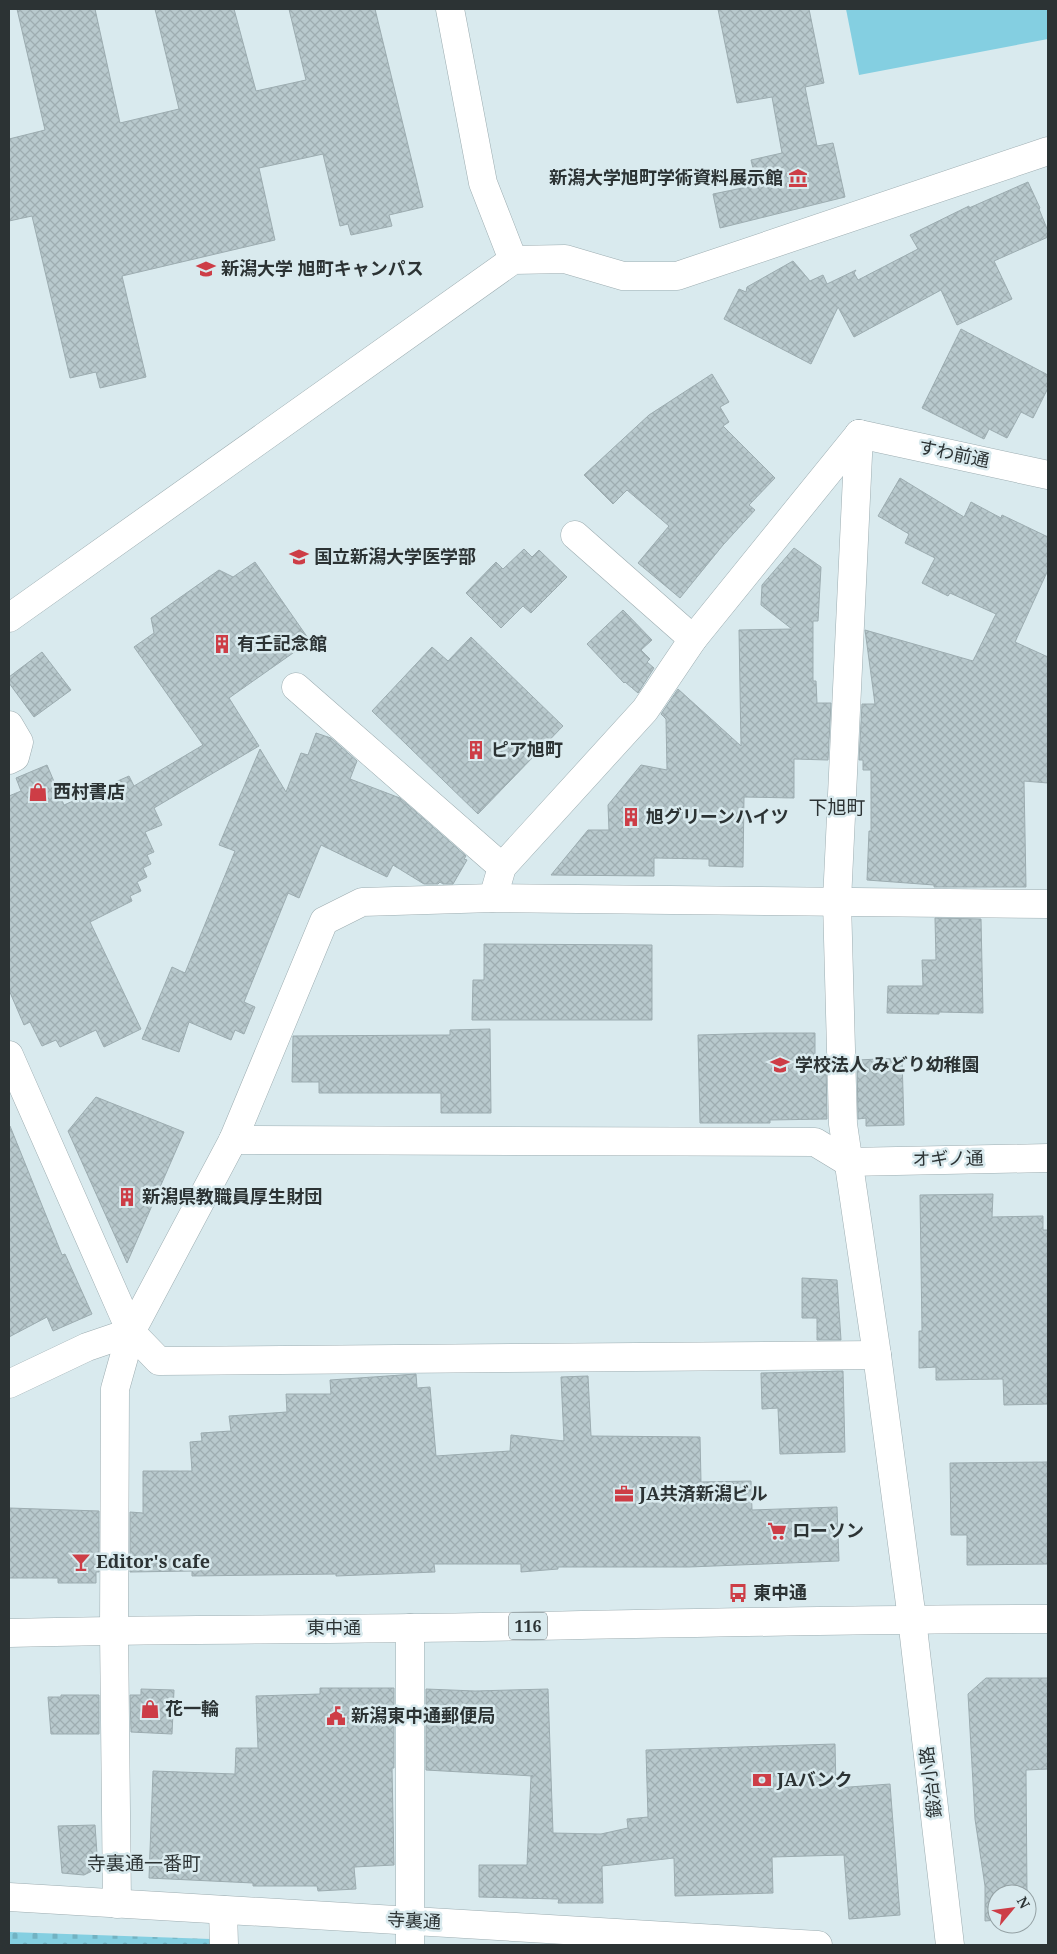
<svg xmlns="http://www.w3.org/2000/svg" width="1057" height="1954" viewBox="0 0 1057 1954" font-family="'Noto Serif','Noto Sans JP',serif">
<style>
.cemetery{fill:url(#cemetery-stones)}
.garden{fill:#84cfe1}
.building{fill:url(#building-cross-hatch);stroke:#9cacb0}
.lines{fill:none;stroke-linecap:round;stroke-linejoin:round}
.minor-casing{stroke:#9dadb1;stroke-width:29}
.highway-casing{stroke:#9dadb1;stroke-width:29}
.minor{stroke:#fff;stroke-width:28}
.highway{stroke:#fff;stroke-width:28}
.labels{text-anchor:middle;stroke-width:5;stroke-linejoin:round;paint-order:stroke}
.shield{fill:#d9eaee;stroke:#606a6c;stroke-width:1}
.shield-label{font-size:16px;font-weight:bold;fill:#2c3334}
.poi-label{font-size:18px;font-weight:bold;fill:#2c3334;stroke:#d9eaee;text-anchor:start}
.street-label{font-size:18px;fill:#2c3334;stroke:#d9eaee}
.neighbourhood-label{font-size:19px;fill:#2c3334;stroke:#d9eaee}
</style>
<defs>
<pattern id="cemetery-stones" width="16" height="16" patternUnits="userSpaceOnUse" patternTransform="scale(1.25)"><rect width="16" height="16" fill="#84cfe1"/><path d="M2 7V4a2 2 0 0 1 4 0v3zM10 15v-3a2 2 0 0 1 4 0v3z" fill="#72b2c2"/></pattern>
<pattern id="building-cross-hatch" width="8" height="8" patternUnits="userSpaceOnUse" patternTransform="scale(1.25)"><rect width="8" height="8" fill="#b8c9cd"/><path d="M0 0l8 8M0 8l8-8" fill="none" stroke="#9eadb1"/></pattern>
</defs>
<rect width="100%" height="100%" fill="#d9eaee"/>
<path class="cemetery" d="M9 1932 211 1939V1945H9Z"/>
<path class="garden" d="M846 9H1048V39L859 75Z"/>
<g class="building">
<path d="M17 9H95L120 123 179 109 155 9H234L256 91 306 80 289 9H375L423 207 389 215 392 226 351 235 348 224 340 226 323 154 259 168 275 240 122 276 146 377 100 388 96 372 70 378 32 216 9 221V139L45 130Z"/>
<path d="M718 9H809L824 83 805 87 817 146 833 143 845 197 720 228 713 194 757 185 751 160 782 153 772 97 737 103Z"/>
<path d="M1028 182 1040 208 1039 209 1048 231V237L994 261 1012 299 957 325 941 290 854 337 838 307 811 364 724 319 739 289 746 292 747 287 793 261 810 281 823 275 827 284 856 270 854 273 858 280 918 249 910 235 969 206V208Z"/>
<path d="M961 329 1048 375V388L1033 418 1021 412 1007 438 989 429 984 439 922 408Z"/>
<path d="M712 374 729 402 720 407 729 422 723 426 775 478 749 505 755 510 723 545 680 598 638 563 669 526 627 490 613 504 584 475 649 415Z"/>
<path d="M900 478 964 517 971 502 1001 518 1002 515 1048 537V570L1015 642 1048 657V783L1024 781 1026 887H934V885L867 880 869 831H871V770H863V760H859L862 704H875L865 630 973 661 996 614 950 593 948 596 922 583 935 558 905 543 909 534 878 516Z"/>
<path d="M794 548 821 567 818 621H813V681H816L817 703H831L828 760 794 759V798L744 797 743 867 709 866V859L654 858V876L551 875 588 830H609L608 805 641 765 667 770 666 719 661 714 678 689 741 746 739 630 792 629 761 605 762 585Z"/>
<path d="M524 549 532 557 539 550 567 577 531 613 523 606 501 628 466 593 496 562 503 569Z"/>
<path d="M255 562 310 641 229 698 259 746 154 808 162 825 145 832 154 852 147 855 151 864 143 868 147 877 137 882 141 891 130 896 132 901 90 922 141 1029 104 1047 96 1030 60 1047 56 1040 42 1046 30 1022 24 1025 9 990V796L21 791 16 778 47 765 64 805 129 776 134 786 203 745 134 647 154 633 151 618 219 570 233 577Z"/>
<path d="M623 610 652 640 641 650 650 659 647 662 654 668 638 693 625 682 624 683 587 644Z"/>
<path d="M471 637 563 726 478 814 372 711 432 647 448 661Z"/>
<path d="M42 652 71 690 34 717 9 683V677Z"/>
<path d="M316 733 331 738 357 761 350 779 400 798 466 856 464 859 467 860 453 884H443L440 882 438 884H424L393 865 387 877 321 845 299 898 288 893 244 1002 255 1007 244 1034 235 1030 231 1040 189 1022 179 1052 142 1039 172 967 185 973 235 851 219 845 260 749 286 792 301 753 308 755Z"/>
<path d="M935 918 981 919 983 1013 939 1012V1014L887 1013 888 986H923L922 960H936Z"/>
<path d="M484 944 652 945V1020H472L473 980H484Z"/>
<path d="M490 1029 491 1113H441V1093H319V1082H292L293 1036 450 1035V1030Z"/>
<path d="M765 1033H815V1061H826L827 1119 770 1120V1123H700L698 1035Z"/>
<path d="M902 1058 904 1125 866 1126V1118L858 1119 857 1060Z"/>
<path d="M96 1097 184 1132 127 1263 68 1131Z"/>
<path d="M9 1126H10L62 1255 65 1254 92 1314 53 1331 47 1317 9 1337Z"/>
<path d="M993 1194 992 1217 1043 1216V1230H1048V1404L1004 1405 1003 1379 936 1380V1367L919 1368V1331H922L920 1195Z"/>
<path d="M802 1278 837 1280 841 1340H817V1318H802Z"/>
<path d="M843 1371 845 1452 780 1454 778 1408 762 1409 761 1373Z"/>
<path d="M416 1374 417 1388 430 1387 436 1456 510 1451 511 1435 564 1441 561 1377 588 1376 591 1436 700 1437 701 1482 751 1481 752 1510 837 1507 839 1561 689 1567H558V1569L521 1572V1564H434L435 1572 336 1576V1574L192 1576V1571L130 1572V1512L143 1513V1471H192L190 1442 202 1441 201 1433 231 1431 229 1416 287 1412 286 1394H331L330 1380Z"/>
<path d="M1048 1462V1564L967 1565V1535H951L950 1463Z"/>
<path d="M9 1508 99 1511V1572H96V1583H58V1578H9Z"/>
<path d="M986 1678H1048V1769L1026 1770 1027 1894H997V1920L985 1921V1886L975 1819 968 1694Z"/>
<path d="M320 1688H394V1768H392L394 1865 354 1867 356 1889 318 1891 317 1886H253V1883L149 1878 153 1771 235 1774 236 1748H258L256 1696 320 1694Z"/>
<path d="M141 1689 174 1690 172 1734 131 1732 130 1695H141Z"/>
<path d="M426 1689 475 1691 548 1689 553 1833 601 1834 628 1828 627 1819 648 1817 646 1750 835 1744 836 1788 890 1784 900 1915 849 1919 844 1855 772 1857 773 1893 675 1896 674 1858 602 1866 603 1903H558L559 1899 479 1897V1865H527L531 1776H533L426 1770Z"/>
<path d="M61 1695H99V1734H51L48 1697H61Z"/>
<path d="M95 1825 98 1868 84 1875 62 1873 58 1826Z"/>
</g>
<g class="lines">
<g class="minor-casing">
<g id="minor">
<path d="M450 9 483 183 513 260"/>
<path d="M859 434 837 901 843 1124 877 1355 912 1619 950 1945"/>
<path d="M859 434 1048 475"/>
<path d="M575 535 693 639"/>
<path d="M9 618 513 260 565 259 623 276H677L1048 151"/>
<path d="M296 687 502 867"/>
<path d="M9 725 19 742 15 757 9 760"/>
<path d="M493 898 502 867 645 710 693 639 859 434"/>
<path d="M9 1055 131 1332 159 1361 877 1355"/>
<path d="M233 1140 815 1142 848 1162 1048 1158"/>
<path d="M9 1384 87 1347 131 1332"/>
<path d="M9 1897 818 1945"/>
<path d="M117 1904 114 1630 115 1389 131 1332 233 1140 324 921 362 902 493 898 1048 904"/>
<path d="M223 1910 224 1945"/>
<path d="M410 1945V1628"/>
</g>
</g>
<g class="highway-casing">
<path id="highway" d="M9 1633C143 1629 277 1630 411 1628 623 1625 836 1619 1048 1619"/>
</g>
<use href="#minor" class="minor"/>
<use href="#highway" class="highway"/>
</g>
<defs>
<g id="museum-bare" transform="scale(1.5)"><path d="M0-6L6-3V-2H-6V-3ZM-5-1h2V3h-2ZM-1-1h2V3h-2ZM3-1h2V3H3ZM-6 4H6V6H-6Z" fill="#cd3d46" stroke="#d9eaee" stroke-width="2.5" paint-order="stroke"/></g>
<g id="university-bare" transform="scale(1.5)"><path d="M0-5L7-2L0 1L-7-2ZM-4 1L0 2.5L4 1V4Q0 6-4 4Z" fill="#cd3d46" stroke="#d9eaee" stroke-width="2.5" paint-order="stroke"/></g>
<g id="building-bare" transform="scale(1.5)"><path d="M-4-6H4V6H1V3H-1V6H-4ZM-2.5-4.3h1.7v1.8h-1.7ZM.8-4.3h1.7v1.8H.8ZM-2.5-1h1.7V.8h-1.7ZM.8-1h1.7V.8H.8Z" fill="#cd3d46" stroke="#d9eaee" stroke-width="2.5" paint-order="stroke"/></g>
<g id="shop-bare" transform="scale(1.5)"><path d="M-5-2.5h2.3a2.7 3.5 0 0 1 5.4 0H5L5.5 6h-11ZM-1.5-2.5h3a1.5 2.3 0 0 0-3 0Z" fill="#cd3d46" stroke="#d9eaee" stroke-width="2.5" paint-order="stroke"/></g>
<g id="school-bare" transform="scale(1.5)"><path d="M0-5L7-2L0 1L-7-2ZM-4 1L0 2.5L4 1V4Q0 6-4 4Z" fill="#cd3d46" stroke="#d9eaee" stroke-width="2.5" paint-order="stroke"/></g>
<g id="office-bare" transform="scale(1.5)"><path d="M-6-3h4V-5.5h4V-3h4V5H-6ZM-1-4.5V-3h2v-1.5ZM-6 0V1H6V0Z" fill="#cd3d46" stroke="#d9eaee" stroke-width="2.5" paint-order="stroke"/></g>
<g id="supermarket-bare" transform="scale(1.5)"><path d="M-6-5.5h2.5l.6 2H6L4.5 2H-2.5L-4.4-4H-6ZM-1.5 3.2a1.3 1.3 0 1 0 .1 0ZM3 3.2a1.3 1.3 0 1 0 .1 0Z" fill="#cd3d46" stroke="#d9eaee" stroke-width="2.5" paint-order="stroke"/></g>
<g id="bar-bare" transform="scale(1.5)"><path d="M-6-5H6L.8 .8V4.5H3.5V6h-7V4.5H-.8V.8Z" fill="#cd3d46" stroke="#d9eaee" stroke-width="2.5" paint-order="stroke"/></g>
<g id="bus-bare" transform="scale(1.5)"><path d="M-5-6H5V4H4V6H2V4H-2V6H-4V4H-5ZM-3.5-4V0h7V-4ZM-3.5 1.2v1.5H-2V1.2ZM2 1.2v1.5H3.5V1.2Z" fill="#cd3d46" stroke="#d9eaee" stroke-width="2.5" paint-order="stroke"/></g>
<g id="civic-bare" transform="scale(1.5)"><path d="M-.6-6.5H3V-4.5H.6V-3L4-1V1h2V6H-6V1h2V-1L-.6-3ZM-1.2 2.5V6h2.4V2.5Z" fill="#cd3d46" stroke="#d9eaee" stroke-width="2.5" paint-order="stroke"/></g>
<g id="bank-bare" transform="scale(1.5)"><path d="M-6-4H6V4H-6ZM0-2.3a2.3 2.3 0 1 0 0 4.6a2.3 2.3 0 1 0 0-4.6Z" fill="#cd3d46" stroke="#d9eaee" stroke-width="2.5" paint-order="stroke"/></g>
</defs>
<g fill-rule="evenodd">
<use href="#museum-bare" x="798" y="178"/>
<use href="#university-bare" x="206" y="269"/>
<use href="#university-bare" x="299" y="557"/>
<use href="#building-bare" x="222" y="644"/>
<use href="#building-bare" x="476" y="750"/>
<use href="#shop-bare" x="38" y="792"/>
<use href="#building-bare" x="631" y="817"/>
<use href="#school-bare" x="780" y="1065"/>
<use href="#building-bare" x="127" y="1197"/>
<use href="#office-bare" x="624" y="1494"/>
<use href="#supermarket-bare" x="777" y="1531"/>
<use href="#bar-bare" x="81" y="1562"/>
<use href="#bus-bare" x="738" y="1593"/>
<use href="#shop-bare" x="150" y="1709"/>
<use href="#civic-bare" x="336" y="1716"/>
<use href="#bank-bare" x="762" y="1780"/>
</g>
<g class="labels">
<rect class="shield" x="509" y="1612.5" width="38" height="27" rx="4"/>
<g class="shield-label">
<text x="528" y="1632">116</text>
</g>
<g class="poi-label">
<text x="783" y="184" text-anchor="end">新潟大学旭町学術資料展示館</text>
<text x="221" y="275">新潟大学 旭町キャンパス</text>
<text x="314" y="563">国立新潟大学医学部</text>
<text x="237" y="650">有壬記念館</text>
<text x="491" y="756">ピア旭町</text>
<text x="53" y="798">西村書店</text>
<text x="646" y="823">旭グリーンハイツ</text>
<text x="795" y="1071">学校法人 みどり幼稚園</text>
<text x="142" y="1203">新潟県教職員厚生財団</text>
<text x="639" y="1500">JA共済新潟ビル</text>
<text x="792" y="1537">ローソン</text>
<text x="96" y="1568">Editor's cafe</text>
<text x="753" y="1599">東中通</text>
<text x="165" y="1715">花一輪</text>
<text x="351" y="1722">新潟東中通郵便局</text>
<text x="777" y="1786">JAバンク</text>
</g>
<g class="street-label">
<text transform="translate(954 454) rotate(12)" y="6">すわ前通</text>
<text transform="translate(948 1159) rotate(-1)" y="6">オギノ通</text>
<text x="334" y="1634">東中通</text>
<text transform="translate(931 1782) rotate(-97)" y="6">鍛冶小路</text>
<text transform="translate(414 1921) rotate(3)" y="6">寺裏通</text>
</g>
<g class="neighbourhood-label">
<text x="837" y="814">下旭町</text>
<text x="144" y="1870">寺裏通一番町</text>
</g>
</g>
<rect width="1057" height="1954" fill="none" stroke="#2c3334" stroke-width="20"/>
<g transform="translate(1012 1909) rotate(61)"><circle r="24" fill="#d9eaee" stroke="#94a1a4"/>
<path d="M0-4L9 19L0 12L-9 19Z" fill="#cd3d46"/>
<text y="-8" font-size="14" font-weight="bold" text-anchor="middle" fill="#2c3334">N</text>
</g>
</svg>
